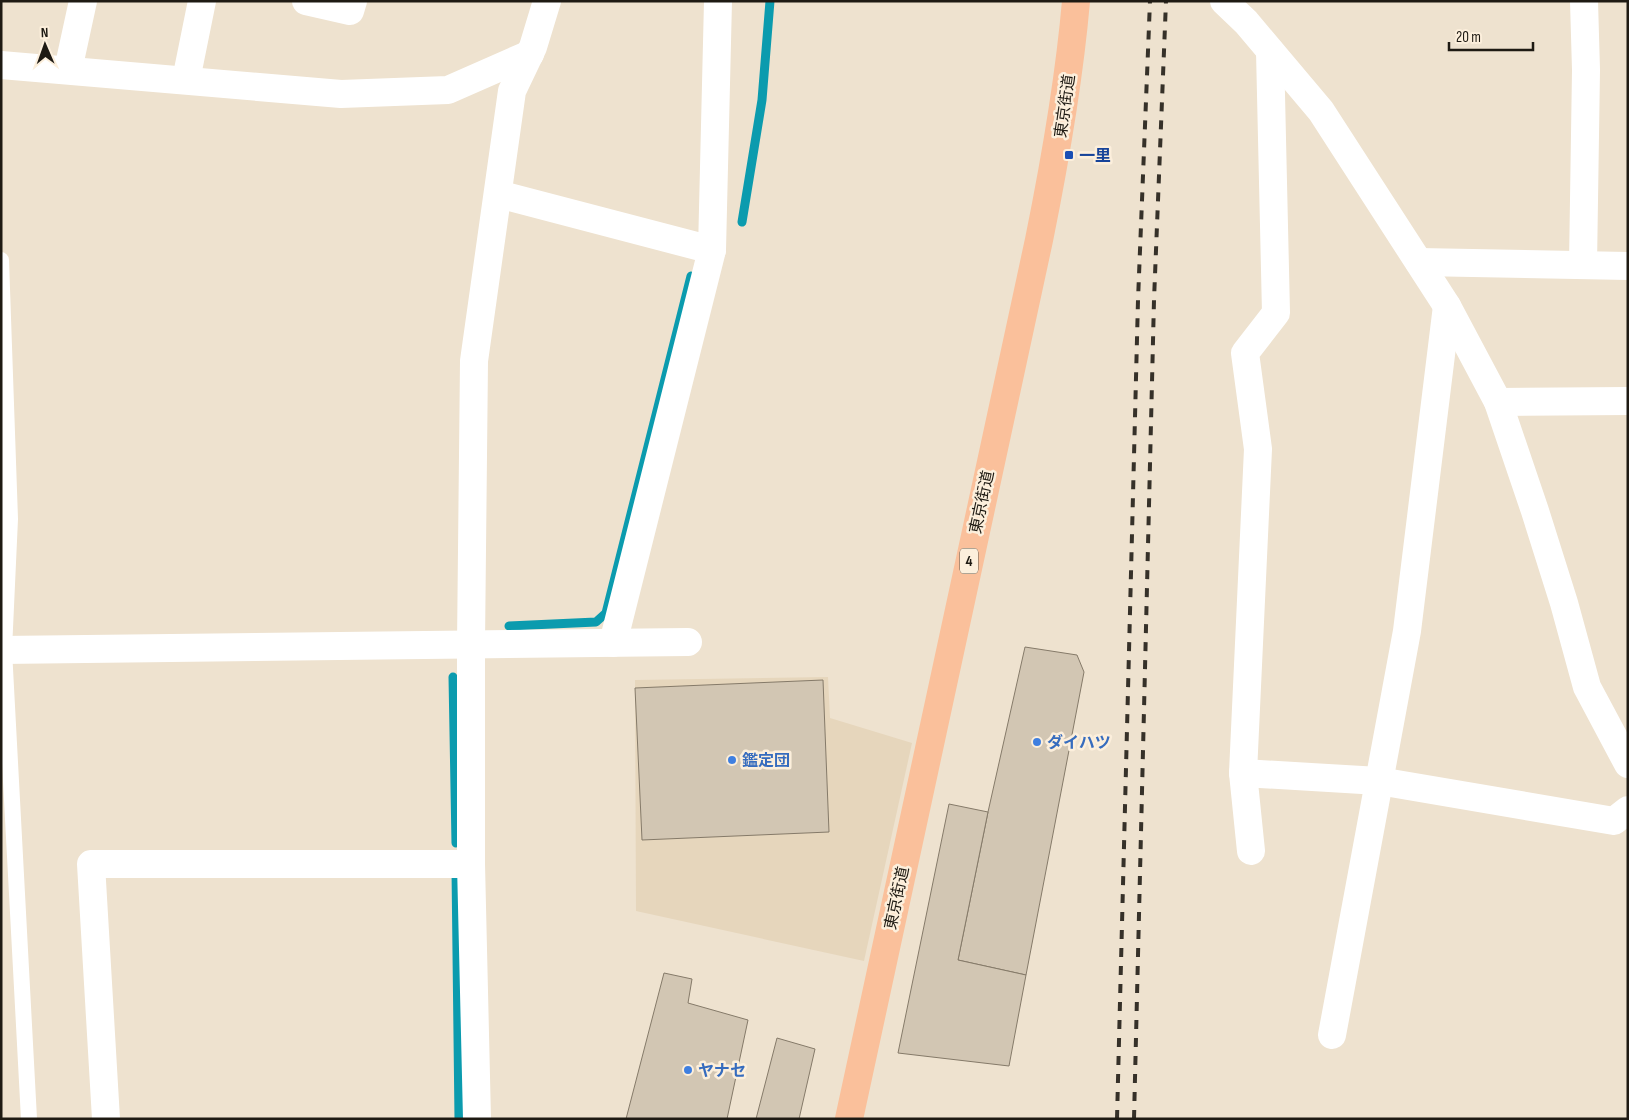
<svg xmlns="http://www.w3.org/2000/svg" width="1629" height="1120" viewBox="0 0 1629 1120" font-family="'Sofia Sans Condensed','Noto Sans JP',sans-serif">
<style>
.built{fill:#e6d6bc}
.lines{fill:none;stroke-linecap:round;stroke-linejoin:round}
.stream{stroke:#0b9bae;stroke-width:9}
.building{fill:#d2c6b3;stroke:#857a69}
.service{stroke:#fff;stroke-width:16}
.minor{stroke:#fff;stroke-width:28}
.trunk{stroke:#fac09b;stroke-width:28}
.rail{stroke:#363129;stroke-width:4;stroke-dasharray:9 9;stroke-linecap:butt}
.transit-dot{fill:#1a4fb4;stroke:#fcefdc;stroke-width:2}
.shop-dot{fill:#3f7fe0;stroke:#fcefdc;stroke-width:2}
.labels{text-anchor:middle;stroke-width:5;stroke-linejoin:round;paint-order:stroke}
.shield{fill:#fcefdc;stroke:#615a4f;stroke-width:1}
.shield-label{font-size:15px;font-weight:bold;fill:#1e1a13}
.street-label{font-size:16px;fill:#1e1a13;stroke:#fcefdc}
.transit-label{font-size:16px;font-weight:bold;fill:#164399;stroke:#fcefdc;text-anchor:start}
.shop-label{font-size:16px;font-weight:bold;fill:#366cbe;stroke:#fcefdc;text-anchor:start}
</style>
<rect width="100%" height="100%" fill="#eee2cf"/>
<path class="built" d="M828 677 830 718 912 743 864 961 636 911 635 680Z"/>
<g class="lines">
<g class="stream">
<path d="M742 222 762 100 770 1"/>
<path d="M509 626 596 622 606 613 691 276"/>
<path d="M453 677 456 843"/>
<path d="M456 870 459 1119"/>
</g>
</g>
<g class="building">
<path d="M1025 647 1077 655 1084 672 1026 975 958 960 988 812Z"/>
<path d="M823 680 829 832 642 840 635 688Z"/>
<path d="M949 804 988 812 958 960 1026 975 1009 1066 898 1053Z"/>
<path d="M664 973 692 979 688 1003 748 1020 727 1119H626Z"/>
<path d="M777 1038 815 1049 799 1119H756Z"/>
</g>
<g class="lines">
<path class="service" d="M1 260 10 519 4 650 29 1119"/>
<g class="minor">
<path d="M306 1 350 11 353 1"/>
<path d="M1224 1 1246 22 1321 111 1447 306 1498 402 1535 511 1564 603 1587 687 1628 764"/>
<path d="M1 65 341 94 448 90 530 54"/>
<path d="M68 70 83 1"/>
<path d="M186 80 202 1"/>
<path d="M498 194 712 250 718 1"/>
<path d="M1419 262 1628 266"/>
<path d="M1583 265 1586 70 1584 1"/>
<path d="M1498 402 1628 401"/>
<path d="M613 643 712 250"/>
<path d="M1 650 688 642"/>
<path d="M1243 773 1379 781 1614 821 1628 810"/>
<path d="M1251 851 1243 773 1258 449 1245 353 1276 313 1270 51"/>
<path d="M1332 1035 1407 631 1447 306"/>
<path d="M106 1119 91 864H471"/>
<path d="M477 1119 471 864V644L474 361 512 91 533 47 547 1"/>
</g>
<path class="trunk" d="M849 1119 1039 240C1055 161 1069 82 1076 1"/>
<g class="rail">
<path d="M1117 1119 1138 300 1150 1"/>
<path d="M1134 1119 1154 300 1166 1"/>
</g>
</g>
<rect class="transit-dot" x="1064" y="150" width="10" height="10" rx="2.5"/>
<g class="shop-dot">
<circle cx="1037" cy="742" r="5"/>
<circle cx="732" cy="760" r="5"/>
<circle cx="688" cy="1070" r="5"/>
</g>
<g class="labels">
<rect class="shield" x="960" y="548.5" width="18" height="25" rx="4"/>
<g class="shield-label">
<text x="969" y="566">4</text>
</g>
<g class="street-label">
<text transform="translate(1064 106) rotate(-82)" y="6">東京街道</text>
<text transform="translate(981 502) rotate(-78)" y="6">東京街道</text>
<text transform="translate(896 898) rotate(-78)" y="6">東京街道</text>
</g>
<g class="transit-label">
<text x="1079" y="161">一里</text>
</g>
<g class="shop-label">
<text x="1047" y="748">ダイハツ</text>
<text x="742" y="766">鑑定団</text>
<text x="698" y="1076">ヤナセ</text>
</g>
</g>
<rect width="1629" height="1120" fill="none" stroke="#1e1a13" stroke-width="5"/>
<g transform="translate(45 45) rotate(358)" stroke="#fcefdc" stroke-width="4" paint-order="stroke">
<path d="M0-4L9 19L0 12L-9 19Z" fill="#1e1a13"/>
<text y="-8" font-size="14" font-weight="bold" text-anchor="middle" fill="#1e1a13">N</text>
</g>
<path d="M1449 42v8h84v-8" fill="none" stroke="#1e1a13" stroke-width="2.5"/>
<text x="1456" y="42" font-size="15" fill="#1e1a13" stroke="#fcefdc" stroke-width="4" paint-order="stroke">20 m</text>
</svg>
